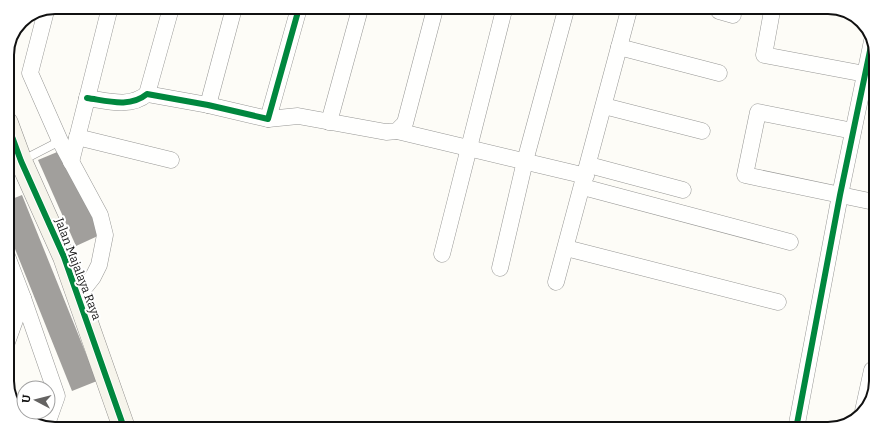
<svg xmlns="http://www.w3.org/2000/svg" width="883" height="436" viewBox="0 0 883 436" font-family="Bitter,serif">
<style>
.building{fill:#a19f9c}
.lines{fill:none;stroke-linecap:round;stroke-linejoin:round}
.lane-casing{stroke:#979795;stroke-width:9}
.street-casing{stroke:#979795;stroke-width:17}
.secondary-casing{stroke:#8e8d8b;stroke-width:23}
.lane{stroke:#fffffe;stroke-width:8}
.street{stroke:#fffffe;stroke-width:16}
.secondary{stroke:#f6f4eb;stroke-width:22}
.cycleway-casing{stroke:#fff;stroke-width:8}
.cycleway{stroke:#00873e;stroke-width:6}
.labels{text-anchor:middle;stroke-width:4;stroke-linejoin:round;paint-order:stroke}
.street-label{font-size:12px;fill:#111;stroke:#fff}
.rim{fill:none;stroke:#111;stroke-width:2}
</style>
<rect width="100%" height="100%" fill="#fdfcf7"/>
<g class="building">
<path d="M62 150 100 235 76 246 38 160Z"/>
<path d="M22 195 97 381 72 391 7 229V201Z"/>
</g>
<g class="lines">
<g class="lane-casing">
<path id="lane" d="M7 179 21 161 60 141"/>
</g>
<g class="street-casing">
<g id="street">
<path d="M46 11 30 73 60 141 100 215 105 235 99 265 93 277 78 296"/>
<path d="M719 11 733 15"/>
<path d="M772 11 764 55 865 74"/>
<path d="M619 47 719 73"/>
<path d="M147 94 171 8"/>
<path d="M87 98C108 101 130 108 147 94L208 105 268 119 299 8"/>
<path d="M208 105 234 8"/>
<path d="M604 106 702 131"/>
<path d="M268 119 298 116 386 132 397 131 405 123 435 9"/>
<path d="M329 122 360 9"/>
<path d="M397 131 586 176"/>
<path d="M853 131 758 112 745 175 874 202"/>
<path d="M77 137 171 160"/>
<path d="M71 162 110 7"/>
<path d="M589 165 683 190"/>
<path d="M583 187 790 242"/>
<path d="M566 248 778 302"/>
<path d="M442 254 504 10"/>
<path d="M7 256 23 298 7 342"/>
<path d="M500 268 525 161 566 10"/>
<path d="M556 282 629 10"/>
<path d="M23 298 57 396 47 424"/>
<path d="M863 411 872 370"/>
<path d="M796 429 840 195 872 41"/>
</g>
</g>
<g class="secondary-casing">
<path id="secondary" d="M7 123 21 161 64 257 123 425"/>
</g>
<use href="#lane" class="lane"/>
<use href="#street" class="street"/>
<use href="#secondary" class="secondary"/>
<g class="cycleway-casing">
<g id="cycleway">
<path d="M87 98C108 101 130 108 147 94L208 105 268 119 299 8"/>
<path d="M7 123 21 161 64 257 123 425"/>
<path d="M796 429 840 195 872 41"/>
</g>
</g>
<use href="#cycleway" class="cycleway"/>
</g>
<g class="labels">
<g class="street-label">
<text transform="translate(78 269) rotate(69)" y="4">Jalan Majalaya Raya</text>
</g>
</g>
<path d="M0 0H883V436H0ZM55 14H828A41 41 0 0 1 869 55V381A41 41 0 0 1 828 422H55A41 41 0 0 1 14 381V55A41 41 0 0 1 55 14Z" fill="#fff" fill-rule="evenodd"/>
<path class="rim" d="M55 14H828A41 41 0 0 1 869 55V381A41 41 0 0 1 828 422H55A41 41 0 0 1 14 381V55A41 41 0 0 1 55 14Z"/>
<g transform="translate(36 400) rotate(277)"><circle r="19" fill="#ffffff" stroke="#a0a0a0"/>
<path d="M0-3L7 15L0 10L-7 15Z" fill="#646362"/>
<text y="-6" font-size="11" font-weight="bold" text-anchor="middle" fill="#111111">U</text>
</g>
</svg>
